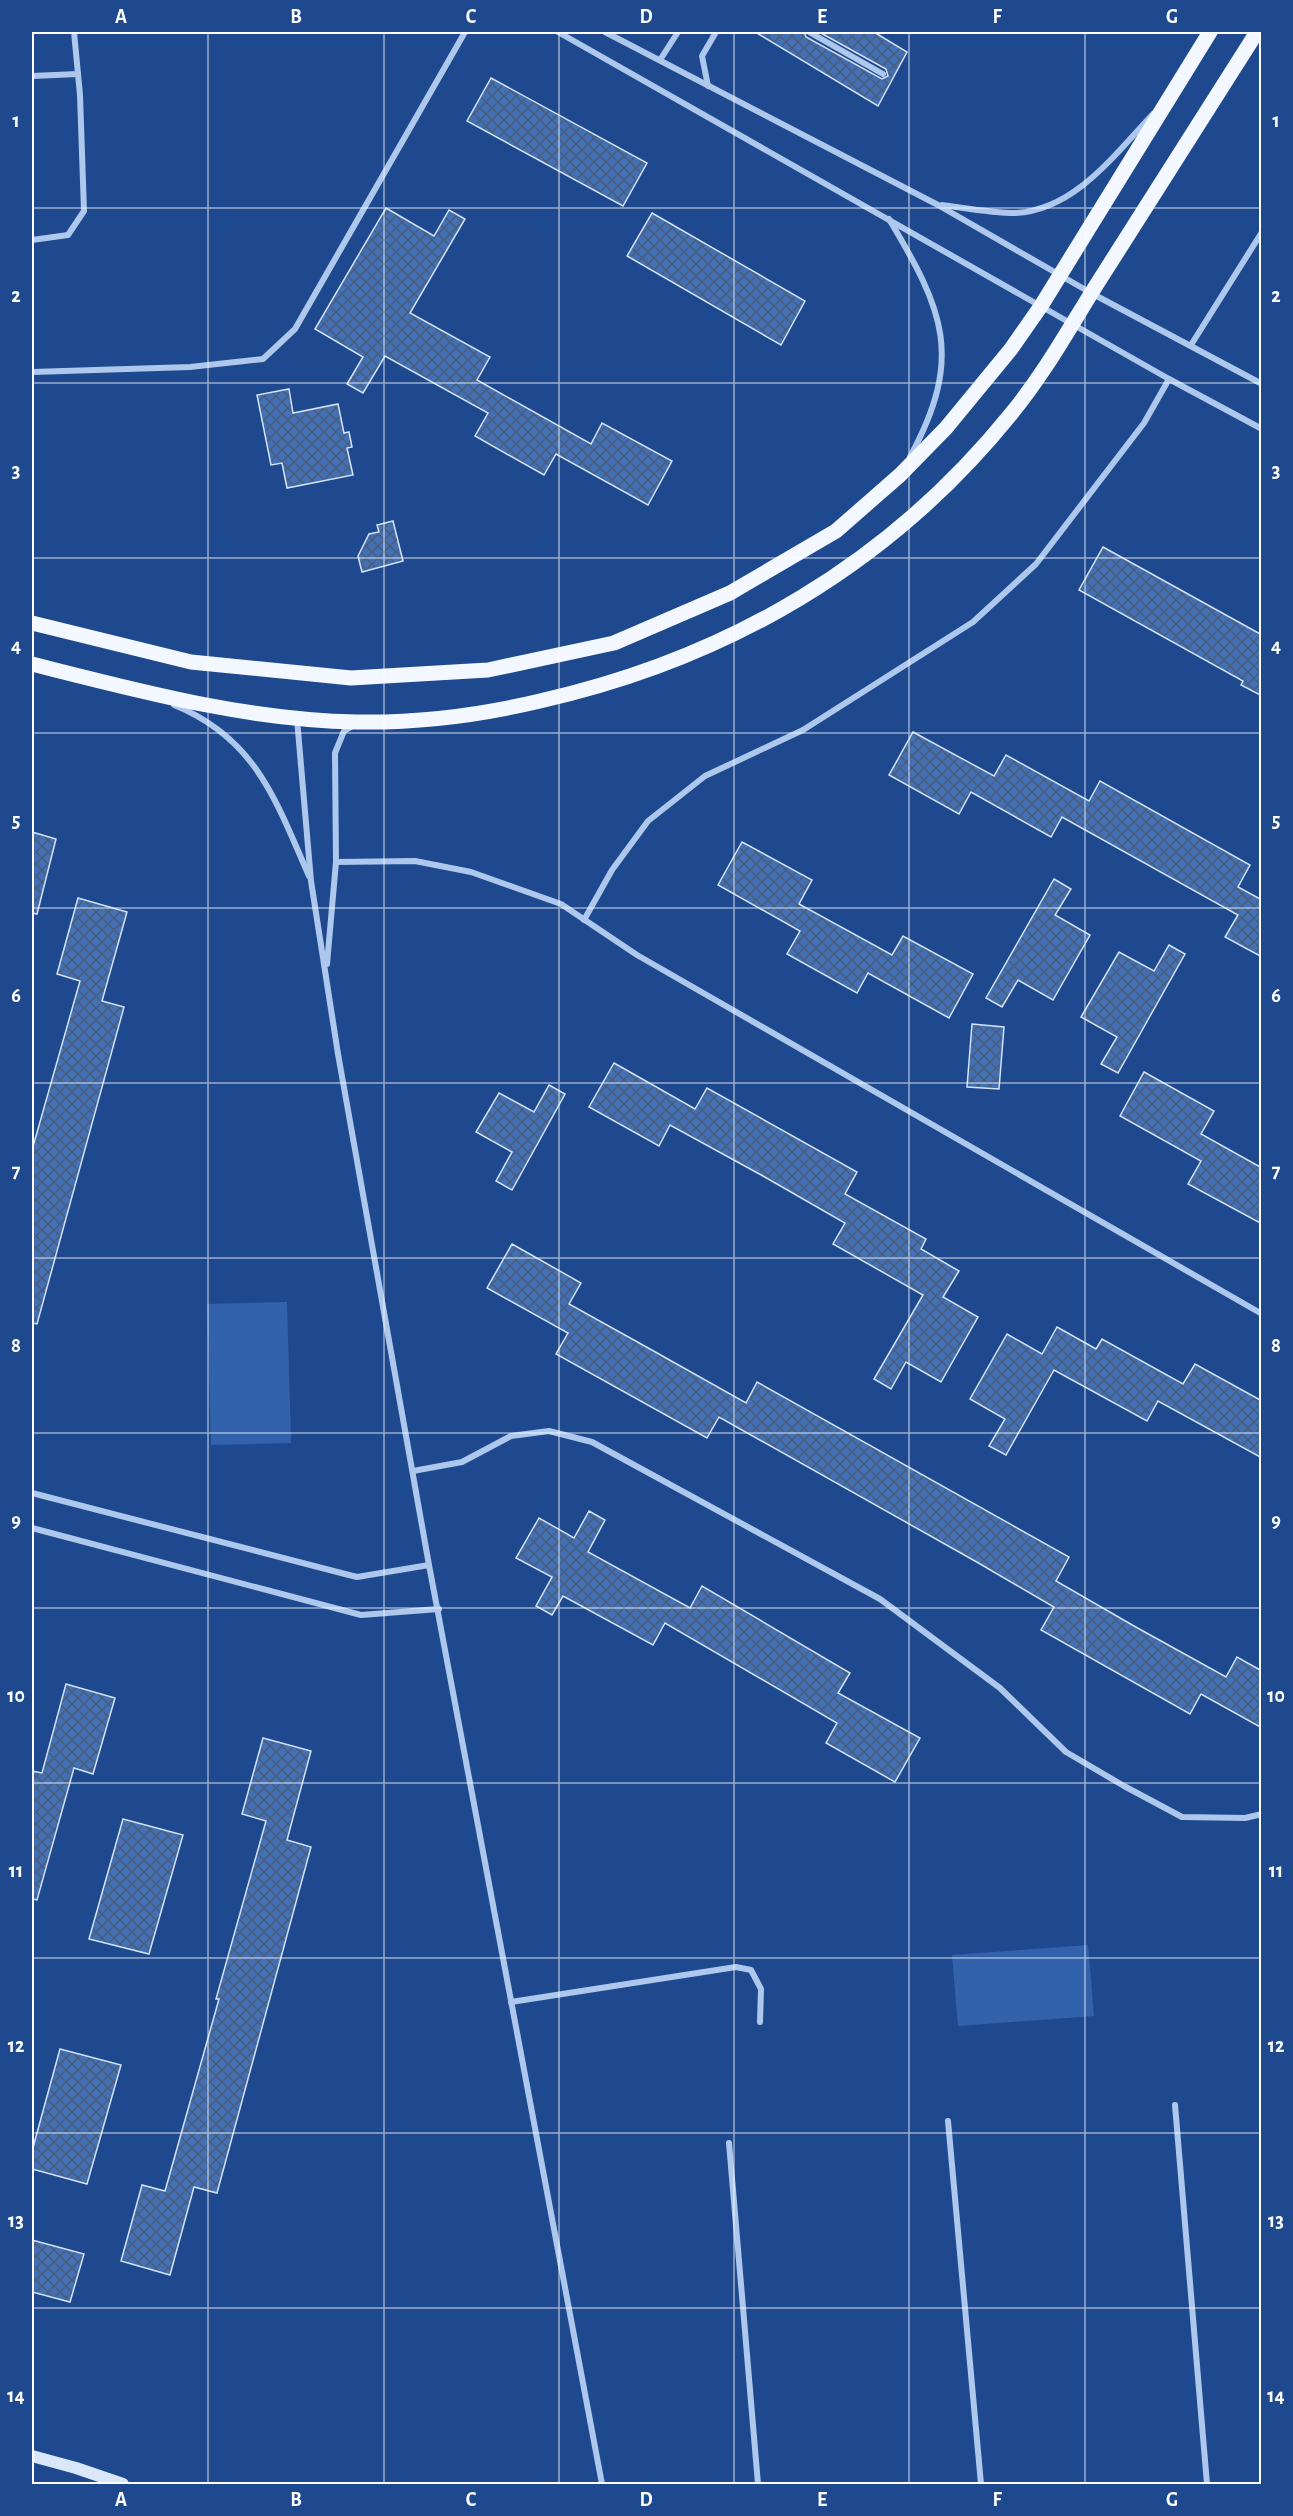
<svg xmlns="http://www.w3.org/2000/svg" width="1293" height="2516" viewBox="0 0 1293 2516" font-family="'Alegreya Sans',sans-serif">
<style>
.pitch{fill:#3262ac}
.building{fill:url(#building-cross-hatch);stroke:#d3e2f9;stroke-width:1.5}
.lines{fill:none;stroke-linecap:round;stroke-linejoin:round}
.street{stroke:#adc7ed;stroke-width:6}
.secondary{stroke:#dae6fa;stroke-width:12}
.primary{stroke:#f3f7ff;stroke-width:15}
.grid{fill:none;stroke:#fff;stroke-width:1.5;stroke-opacity:0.55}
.neatline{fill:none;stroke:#fff;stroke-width:2}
.grid-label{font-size:20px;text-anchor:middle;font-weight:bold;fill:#fff}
</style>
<defs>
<pattern id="building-cross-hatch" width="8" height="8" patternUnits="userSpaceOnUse" patternTransform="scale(1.5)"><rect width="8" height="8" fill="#4370b4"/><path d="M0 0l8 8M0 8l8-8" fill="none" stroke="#485c7b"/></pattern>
</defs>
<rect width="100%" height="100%" fill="#1e498f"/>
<g class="pitch">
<path d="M287 1302 291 1443 211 1445 207 1304Z"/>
<path d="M1088 1945 1094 2016 958 2026 952 1955Z"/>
</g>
<g class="building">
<path d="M755 32H804L806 37 882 79 888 76 886 69 819 32H874L907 52 878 106Z"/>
<path d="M491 78 647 163 623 206 467 121Z"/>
<path d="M386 208 434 236 449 210 465 219 410 313 490 357 477 380 591 444 602 423 672 461 648 505 556 454 544 475 475 436 488 413 385 356 363 393 347 384 363 357 315 329Z"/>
<path d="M652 213 805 301 781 345 627 256Z"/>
<path d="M289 389 293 413 338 404 344 433 349 432 352 447 347 448 353 475 287 488 282 463 271 465 257 395Z"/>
<path d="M393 521 403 561 362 572 358 556 369 534 379 532 377 525Z"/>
<path d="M1103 547 1262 635V696L1241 685 1243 681 1079 590Z"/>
<path d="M913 732 994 776 1006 755 1089 801 1100 781 1250 865 1238 887 1262 900V957L1225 937 1238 915 1062 817 1051 837 971 792 959 814 889 775Z"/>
<path d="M32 832 56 839 37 914 32 913Z"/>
<path d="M742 842 812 880 799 904 892 955 903 936 973 974 949 1018 868 973 857 993 787 954 800 931 718 885Z"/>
<path d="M1054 879 1071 889 1055 915 1090 935 1053 1000 1018 980 1002 1007 986 998Z"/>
<path d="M78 898 127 912 102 1001 124 1007 37 1324 32 1323V1150L80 981 57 974Z"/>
<path d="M1169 945 1185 954 1118 1073 1101 1064 1117 1037 1081 1017 1119 952 1154 971Z"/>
<path d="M972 1024 1004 1027 999 1089 967 1087Z"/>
<path d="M614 1063 695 1109 707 1088 857 1172 845 1194 926 1239 921 1249 959 1271 943 1297 978 1317 941 1382 906 1362 891 1389 874 1379 923 1295 833 1244 845 1223 763 1176 670 1125 659 1146 589 1107Z"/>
<path d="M1144 1072 1214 1111 1201 1134 1262 1168V1224L1188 1184 1201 1161 1120 1116Z"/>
<path d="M549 1085 565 1094 512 1190 496 1181 512 1152 476 1132 499 1093 534 1112Z"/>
<path d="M512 1244 581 1283 569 1304 650 1349 746 1403 757 1382 1069 1557 1056 1581 1134 1626 1226 1677 1237 1657 1262 1671V1728L1201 1694 1190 1714 1041 1630 1054 1607 975 1561 719 1417 707 1438 556 1354 568 1333 487 1288Z"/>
<path d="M1057 1327 1096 1349 1102 1339 1183 1384 1195 1364 1262 1401V1458L1158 1401 1147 1421 1054 1370 1006 1455 989 1446 1005 1419 970 1399 1007 1334 1042 1354Z"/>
<path d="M589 1511 605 1520 588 1552 690 1608 702 1586 850 1673 838 1693 920 1738 895 1782 826 1743 837 1723 665 1623 653 1645 563 1596 552 1615 536 1606 552 1577 516 1558 539 1518 574 1538Z"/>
<path d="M66 1684 115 1698 93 1774 74 1768 37 1900 32 1899V1771L42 1773Z"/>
<path d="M263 1738 311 1751 287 1840 311 1847 217 2193 194 2187 170 2275 121 2261 142 2185 165 2191 219 1999H216L266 1821 242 1814Z"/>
<path d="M123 1819 183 1835 149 1954 89 1939Z"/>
<path d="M60 2049 121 2065 87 2184 32 2169V2151Z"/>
<path d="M32 2240 84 2254 70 2302 32 2292Z"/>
</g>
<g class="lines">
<g class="street">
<path d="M558 32 1169 379 1262 429"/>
<path d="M605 32 938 205 1091 293 1262 384"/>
<path d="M809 32 883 74"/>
<path d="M660 60 678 32"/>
<path d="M32 76 78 74"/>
<path d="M708 86 702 56 716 32"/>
<path d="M942 205C965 208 991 213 1015 213 1075 210 1115 154 1153 114"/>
<path d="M889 219C944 311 964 357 910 457"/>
<path d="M32 240 68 235 84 211 80 95 74 32"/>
<path d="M1191 345 1262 232"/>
<path d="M32 372 190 367 263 359 295 329 465 32"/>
<path d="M174 705C256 738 276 801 309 876"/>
<path d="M297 719 311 881 338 1054 429 1565 602 2484"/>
<path d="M336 862 415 861 471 872 561 904 637 955 1262 1314"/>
<path d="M584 920 612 870 648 821 705 776 803 730 973 622 1036 564 1144 423 1169 379"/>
<path d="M327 964 336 862 335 753 344 731 353 726"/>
<path d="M413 1471 462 1462 511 1436 549 1431 592 1442 880 1599 1000 1688 1066 1752 1124 1786 1182 1817 1245 1818 1262 1814"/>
<path d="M32 1493 345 1574 357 1577 429 1565"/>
<path d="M32 1528 361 1615 439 1609"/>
<path d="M511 2002 736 1967 751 1970 761 1989 760 2022"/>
<path d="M1175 2105 1207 2484"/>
<path d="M948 2121 981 2484"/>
<path d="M729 2143 758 2484"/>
</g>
<path class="secondary" d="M32 2456 76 2468 123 2484"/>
<g class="primary">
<path d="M32 623 191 662 351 678 488 670 614 643 730 593 836 531 900 475 946 428 1011 349 1041 306 1210 32"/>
<path d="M32 664C139 691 246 720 357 722 418 723 481 715 540 701 727 659 890 564 1011 414 1048 369 1073 321 1104 273 1155 192 1206 112 1257 32"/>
</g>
</g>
<path class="grid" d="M208 32V2484M384 32V2484M559 32V2484M734 32V2484M909 32V2484M1085 32V2484M32 208H1262M32 383H1262M32 558H1262M32 733H1262M32 908H1262M32 1083H1262M32 1258H1262M32 1433H1262M32 1608H1262M32 1783H1262M32 1958H1262M32 2133H1262M32 2308H1262"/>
<rect width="1293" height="2516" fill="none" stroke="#1e498f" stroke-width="66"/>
<rect x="33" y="33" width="1227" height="2450" class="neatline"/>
<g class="grid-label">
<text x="121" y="23">A</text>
<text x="296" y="23">B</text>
<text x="471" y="23">C</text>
<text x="646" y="23">D</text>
<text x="822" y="23">E</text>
<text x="997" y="23">F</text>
<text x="1172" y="23">G</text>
<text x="16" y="127">1</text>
<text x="1276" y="127">1</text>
<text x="16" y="302">2</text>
<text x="1276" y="302">2</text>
<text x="16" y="477">3</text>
<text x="1276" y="477">3</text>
<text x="16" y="652">4</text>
<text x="1276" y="652">4</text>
<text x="16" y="827">5</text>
<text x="1276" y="827">5</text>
<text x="16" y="1002">6</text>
<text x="1276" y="1002">6</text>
<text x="16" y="1177">7</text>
<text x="1276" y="1177">7</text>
<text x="16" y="1352">8</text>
<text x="1276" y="1352">8</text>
<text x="16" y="1527">9</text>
<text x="1276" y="1527">9</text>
<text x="16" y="1702">10</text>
<text x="1276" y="1702">10</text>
<text x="16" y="1877">11</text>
<text x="1276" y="1877">11</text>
<text x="16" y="2052">12</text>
<text x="1276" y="2052">12</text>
<text x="16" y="2227">13</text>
<text x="1276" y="2227">13</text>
<text x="16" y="2402">14</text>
<text x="1276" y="2402">14</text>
<text x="121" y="2506">A</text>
<text x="296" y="2506">B</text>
<text x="471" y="2506">C</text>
<text x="646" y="2506">D</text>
<text x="822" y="2506">E</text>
<text x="997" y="2506">F</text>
<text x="1172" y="2506">G</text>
</g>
</svg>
